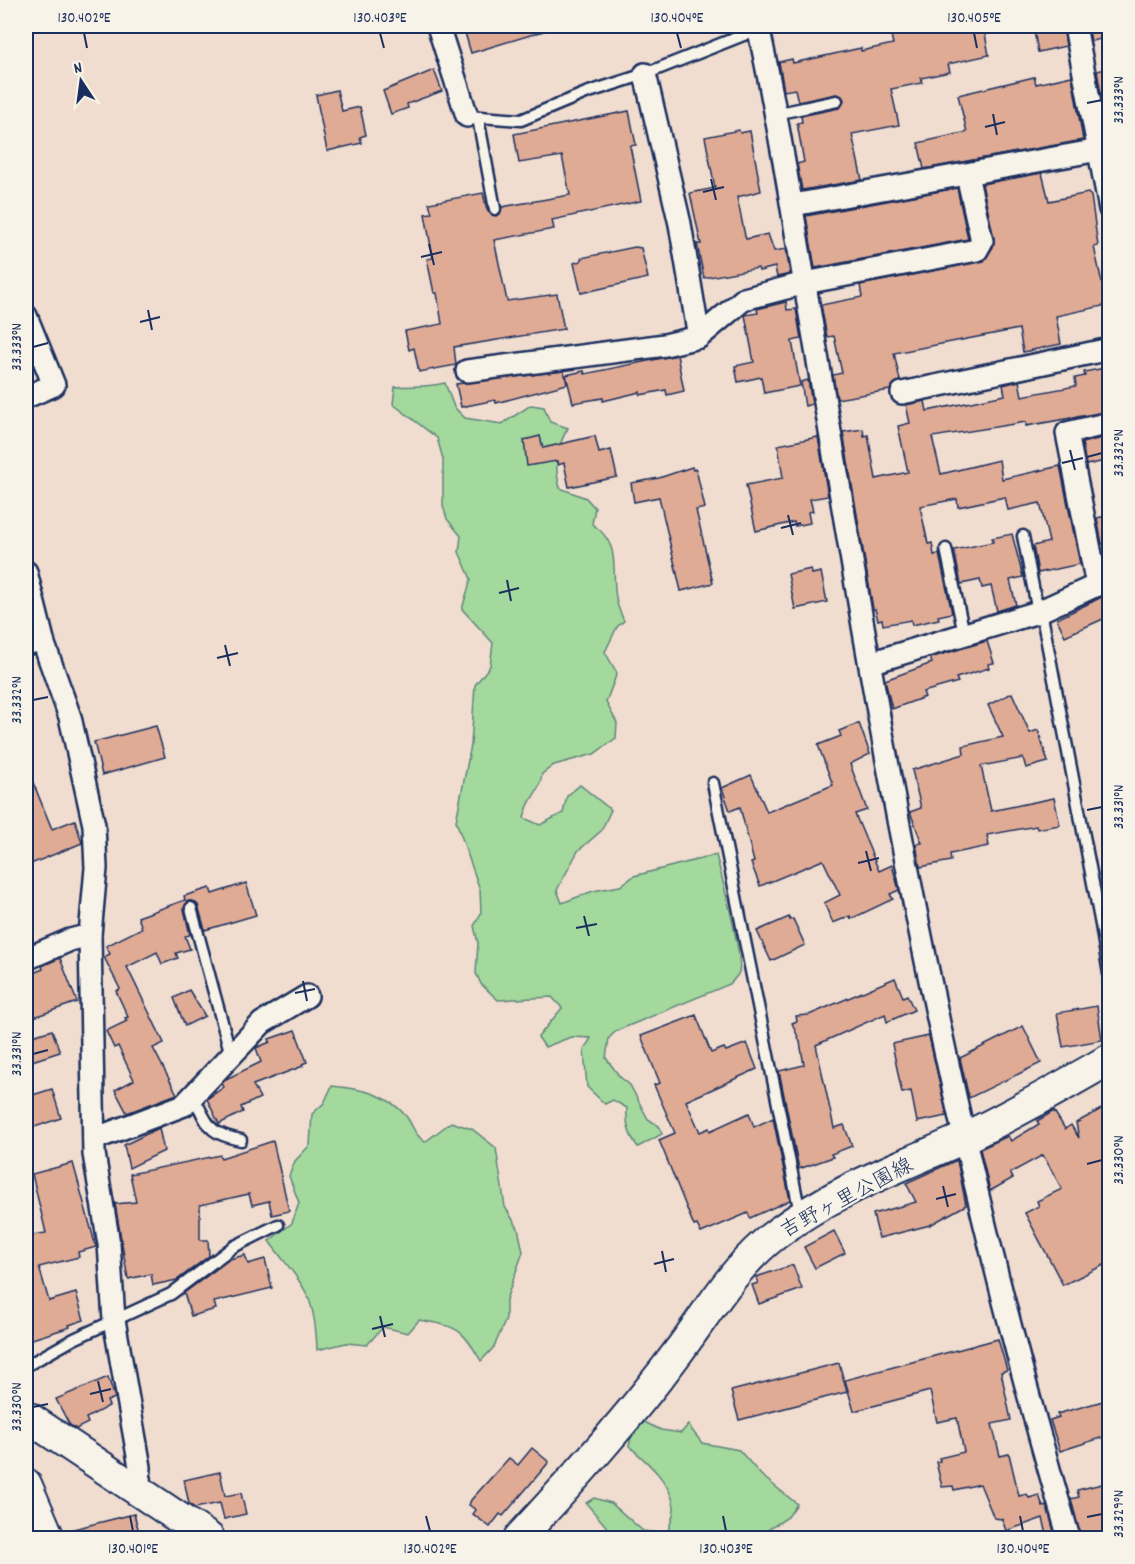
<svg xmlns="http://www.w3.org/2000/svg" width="1135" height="1564" viewBox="0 0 1135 1564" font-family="Dekko,'Klee One',sans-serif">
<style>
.green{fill:#a3d99c;stroke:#5f847d;stroke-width:1.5}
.building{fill:#e0ab95;stroke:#1b2f5e;stroke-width:1.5}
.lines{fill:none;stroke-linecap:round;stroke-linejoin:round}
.lane-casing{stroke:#1b2f5e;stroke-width:15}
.street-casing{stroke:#1b2f5e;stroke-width:26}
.secondary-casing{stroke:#1b2f5e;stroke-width:34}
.lane{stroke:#f7f3e8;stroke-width:10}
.street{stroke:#f7f3e8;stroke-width:21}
.secondary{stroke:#f7f3e8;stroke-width:30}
.ticks{fill:none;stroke:#1b2f5e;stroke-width:2}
.labels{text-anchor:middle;stroke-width:4.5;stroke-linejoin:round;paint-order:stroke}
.street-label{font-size:21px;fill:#1b2f5e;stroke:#f7f3e8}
.neatline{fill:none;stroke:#1b2f5e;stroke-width:2}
.ticks-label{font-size:15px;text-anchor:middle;fill:#1b2f5e}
</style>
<rect width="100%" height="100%" fill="#f0ddcf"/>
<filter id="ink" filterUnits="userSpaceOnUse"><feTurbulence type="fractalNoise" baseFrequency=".0167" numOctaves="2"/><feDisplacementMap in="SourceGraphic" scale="12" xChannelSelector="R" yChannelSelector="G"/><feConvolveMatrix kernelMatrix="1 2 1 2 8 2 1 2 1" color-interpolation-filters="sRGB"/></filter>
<g filter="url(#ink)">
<g class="green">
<path d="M445 383 454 407 465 418 502 424 531 405 544 407 550 422 568 428C556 448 554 466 560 488L586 498 595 508 592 524C622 544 611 568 616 598 617 606 621 614 624 621L617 627 605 652 617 673 606 702 617 723 616 738 594 754 554 765 542 774C540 794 528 797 524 818L540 825 563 813 567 796 580 785 611 810 601 831 578 851 557 890 562 903 593 891 620 886 634 876 716 855C721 875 744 957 739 972 738 976 733 980 730 984L616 1031 609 1038 606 1058 620 1077 630 1085 648 1119 659 1126 662 1134 638 1147C628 1134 626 1123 627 1108L613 1100 605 1104 587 1087 584 1050 591 1038 571 1037 545 1047 538 1037 562 1008 552 997 498 1000 481 984 476 973 478 943 474 926 481 913 480 890 456 821 471 745 475 685 490 666 493 643 462 609 471 579 459 552 461 536 447 519 443 506V459L437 438 393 404 395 387C413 385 427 388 445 383Z"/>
<path d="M332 1086C361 1089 387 1093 406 1116 415 1128 412 1132 425 1142L451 1122 472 1129 496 1148 505 1207 518 1228 523 1252 506 1300V1319L494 1347 481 1361C461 1326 457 1327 419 1320L408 1333 383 1327 367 1345 346 1343 317 1350C315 1290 302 1286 269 1241L292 1223 299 1203 289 1176 295 1161 310 1145 312 1114 324 1103Z"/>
<path d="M644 1422 661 1430 681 1433 688 1425 702 1443 739 1450 761 1475 797 1504 788 1517 760 1535V1538H616L586 1503 594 1498 611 1503 643 1531 667 1534C669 1526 675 1514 674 1506 670 1481 647 1462 629 1446L632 1434Z"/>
</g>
<g class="building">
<path d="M463 26H547V30L471 53Z"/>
<path d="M889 26H966L968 33 984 29 989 55 948 64 950 72 921 78 922 83 891 89 899 125 852 134 862 180 802 190 797 164 804 162 797 123 802 122 801 116 839 108 844 100 842 96 836 94 798 102 795 89 784 91 779 62 792 59 793 63 861 48V51L893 44Z"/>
<path d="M1033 26H1063L1066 46 1038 52Z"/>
<path d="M1088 26H1110V37L1091 41Z"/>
<path d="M1110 68V93L1101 94 1097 71Z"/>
<path d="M434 70 442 91 407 104 408 108 391 114 383 91Z"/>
<path d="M1072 76 1083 140 924 169 918 143 967 132 958 95 1034 77 1036 84Z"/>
<path d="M337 90 342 111 360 107 366 135 360 137 362 143 327 151 316 95Z"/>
<path d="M629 111 636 145 630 146 641 201 552 220 554 229 494 240 507 301 557 294 564 329 454 347 456 365 419 372 414 348 409 350 405 331 442 324 437 293H434L427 259 433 258 425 214 432 213 429 203 483 193 487 210 496 216 500 214 502 207 570 195 562 156 519 163 514 134Z"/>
<path d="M739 130 740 133 750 131 761 191 737 197 745 236 746 239 768 234 774 251 786 249 790 274 777 277 775 267 759 271 758 268 704 278 697 244H701L690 193 715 188 705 137Z"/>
<path d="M1042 173 1049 201 1088 193 1091 196 1098 246 1094 247 1107 305 1056 316 1061 344 1023 352 1019 329 894 353 900 380 890 390 837 399 833 375 842 373 834 336 827 337 821 305 862 297 860 285 984 261 993 247 994 239 982 184Z"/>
<path d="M957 188 968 239 815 268 806 216Z"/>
<path d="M635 247 641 248 648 278 581 293 574 263 581 261V258Z"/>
<path d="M786 302 787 310 796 309 801 339 792 341 800 386 764 393 761 377 738 382 735 366 754 362 745 315 758 313 757 309Z"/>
<path d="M677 355 684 391 667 395 666 390 640 395V392L603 401V398L573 403 566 375 584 371 585 374Z"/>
<path d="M1110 367V411L1026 426V422L932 437 941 474 999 460 1002 479 1060 466 1080 564 1038 573 1033 546 1049 542 1040 503 1008 510 1005 497 958 507 957 499 920 506 928 544 932 543 934 555 939 554 952 613 938 616 939 619 912 625 911 620 883 625 882 619 878 620 875 609H873L843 432 863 429 864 436 868 435 876 479 908 472 898 426 910 423 906 405 925 401 927 411 1005 395 1003 385 1019 381 1022 396 1076 386 1075 378 1085 376 1084 372Z"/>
<path d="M564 371 567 384 496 403 495 400 461 407 456 384Z"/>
<path d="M808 380 812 404 805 406 801 382Z"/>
<path d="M540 436 543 448 595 436 599 453 611 450 617 477 569 487 564 463 558 465 557 461 527 466 524 440Z"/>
<path d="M1110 436V460L1086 465 1082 443Z"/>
<path d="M818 437 828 496 810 499 813 511 808 512 810 523 795 526 794 522 756 531 746 485 783 478 778 445Z"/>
<path d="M692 467 693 470 696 469 705 508 696 510 713 583 681 591 659 497 634 502 631 483 659 478Z"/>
<path d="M1110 515V543L1102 544 1097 518Z"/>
<path d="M1012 534 1023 577 1010 580 1016 605 997 611 991 586 982 588 980 580 961 584 954 550 993 542 992 538Z"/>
<path d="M811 569 812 574 821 572 827 602 795 609 788 574Z"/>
<path d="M1110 593V616L1065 636 1057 619Z"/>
<path d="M987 641 994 663 988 664 989 668 956 678 958 682 923 692 925 697 892 709 885 680 932 663 930 658Z"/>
<path d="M1012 693 1030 733 1038 730 1048 762 1026 768 1023 758 981 766 991 811 1054 798 1060 825 1037 829 1036 826 987 835 989 846 950 854 951 861 920 867 916 844 922 843 910 812 921 808 912 770 964 754 963 746 1003 737 988 705Z"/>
<path d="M859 723 870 754 850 764 867 810 855 814 879 871 892 865 899 890 890 894 893 899 851 919 850 916 833 923 824 903 840 895 823 860 760 886 751 863 754 862 740 807 730 811 722 788 751 775 767 812 833 785 818 745 841 736 839 731Z"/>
<path d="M156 726 165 757 102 775 94 742Z"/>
<path d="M26 765 52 829 75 820 82 843 26 866Z"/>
<path d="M246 883 256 915 205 930 198 905 193 901H188L184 909 190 935 185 936 190 949 176 953 178 958 162 964 157 952 127 967 164 1043 153 1048 177 1094 127 1113 115 1090 134 1080 118 1046 114 1048 106 1031 127 1021 125 1018 128 1017 116 991 120 989 104 957 110 954 106 946 142 928 138 917 185 900 184 896 210 888 212 894Z"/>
<path d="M789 917 790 920 793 919 805 945 771 961 757 931Z"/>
<path d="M60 958 77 1002 34 1017 26 994V976L43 969 42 966Z"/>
<path d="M895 978 903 997 907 995 914 1010 887 1022 885 1014 816 1045 834 1128 844 1125 852 1146 831 1154 833 1157 799 1169 779 1071 804 1065 800 1042 792 1023 797 1021 796 1016 809 1015Z"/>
<path d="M189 990 205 1016 185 1026 174 998Z"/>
<path d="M1097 1006 1102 1040 1063 1047 1057 1013Z"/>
<path d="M696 1015 711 1053 724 1048 726 1051 747 1043 757 1069 686 1101 700 1132 709 1128 710 1131 749 1113 754 1127 773 1118 790 1200 750 1218 748 1213 701 1233 697 1225 694 1226 659 1140 675 1133 654 1085 660 1083 641 1036Z"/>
<path d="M1023 1026 1041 1063 969 1098 960 1058Z"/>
<path d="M52 1030 60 1052 32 1061 26 1038Z"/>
<path d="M295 1030 307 1062 302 1064 303 1066 253 1085 260 1098 241 1107 243 1112 219 1124 207 1099 224 1087 222 1083 226 1079 261 1062 256 1048 270 1042 269 1039Z"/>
<path d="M929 1036 947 1116 917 1122 911 1091 902 1093 892 1044Z"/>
<path d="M52 1089 61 1118 26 1130V1097Z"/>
<path d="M1110 1104V1187L1101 1192 1110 1207V1262L1063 1285 1025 1213 1039 1206 1037 1201 1062 1189 1043 1155 1010 1173 1013 1178 990 1191 980 1149 1008 1136 1011 1141 1039 1124 1037 1121 1054 1111 1065 1129 1071 1125 1079 1138 1076 1123Z"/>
<path d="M159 1128 164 1151 129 1168 124 1145Z"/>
<path d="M273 1141 289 1211 272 1215 269 1201 252 1205 249 1194 200 1205V1240H208L209 1256 177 1280 153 1285 151 1274 128 1279 115 1204 136 1202 130 1174 220 1155 221 1158Z"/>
<path d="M957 1160 966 1205 930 1225 879 1238 873 1214 916 1202 906 1183Z"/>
<path d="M73 1163 96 1247 78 1252 79 1257 39 1267 49 1301 76 1293 84 1320 69 1325 70 1327 26 1341V1236L46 1233 32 1174Z"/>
<path d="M834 1231 845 1253 815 1268 804 1247Z"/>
<path d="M245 1255 248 1264 265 1259 272 1288 214 1302 216 1309 191 1316 184 1293 230 1259Z"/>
<path d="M793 1265 802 1289 759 1304 752 1285 758 1283 756 1277Z"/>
<path d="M998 1339 1007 1370 1001 1372 1011 1420 992 1424 1000 1456 1009 1454 1019 1496 1027 1494 1029 1498 1039 1495 1043 1507 1047 1506 1056 1539H1048L1043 1518 1006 1531 1002 1519 994 1518 980 1484 954 1490 953 1486 942 1487 936 1462 940 1461 939 1458 964 1452 957 1418 937 1422 930 1391 854 1411 845 1380Z"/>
<path d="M839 1363 847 1392 739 1420 731 1391Z"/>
<path d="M108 1377 115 1398 107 1401 109 1406 86 1418 88 1423 76 1429 69 1424 56 1399Z"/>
<path d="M1110 1399V1435L1060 1451 1050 1420 1059 1417 1057 1414Z"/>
<path d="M532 1448 549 1462 503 1516 500 1514 490 1527 473 1514 476 1510 469 1505 471 1500 509 1458 518 1465Z"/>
<path d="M220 1472 225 1496 241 1493 246 1514 224 1519 220 1503 195 1508 189 1504 184 1480Z"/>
<path d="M1110 1482V1539H1081L1071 1499 1079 1497 1077 1490Z"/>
<path d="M134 1514 141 1539H66L65 1531Z"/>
</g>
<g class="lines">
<g class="lane-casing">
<g id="lane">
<path d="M775 114 837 101"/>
<path d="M467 116 521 120 586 93 645 74 761 28"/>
<path d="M478 118 495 209"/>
<path d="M1023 536 1038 612"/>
<path d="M946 549 964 634"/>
<path d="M1041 611 1101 925 1109 974 1110 1006"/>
<path d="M26 650 44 644"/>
<path d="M713 783 800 1213"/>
<path d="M191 908 231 1055"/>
<path d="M193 1096C209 1125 206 1133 241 1140"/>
<path d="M26 1366 74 1339 171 1294 233 1247 278 1225"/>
</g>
</g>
<g class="street-casing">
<g id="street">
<path d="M438 26 467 116"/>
<path d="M758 26C777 111 790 199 805 285 821 377 836 469 852 561 907 891 974 1218 1069 1538"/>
<path d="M1075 26 1110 209"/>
<path d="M645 74 680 224 699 337"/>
<path d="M793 205 1099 150"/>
<path d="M26 316 54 385 26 397"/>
<path d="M467 371 665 345 699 337 744 299 805 283 977 250 982 241 967 175"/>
<path d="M902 393 1110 349"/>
<path d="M26 572 44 644 70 717 94 825 96 868 90 935 94 1154 109 1244 114 1320 140 1467 138 1494"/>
<path d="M1097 585 1067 433 1110 423"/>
<path d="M870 663 1038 612 1110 579"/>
<path d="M26 959 70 940 90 935"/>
<path d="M94 1139 184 1105 262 1023 307 996"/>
</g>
</g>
<g class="secondary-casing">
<g id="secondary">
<path d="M26 1416 209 1538"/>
<path d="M26 1484 49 1538"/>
<path d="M519 1538C574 1479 629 1418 678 1352 709 1311 734 1266 776 1234 831 1192 899 1167 962 1139 1013 1115 1061 1087 1110 1059"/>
</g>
</g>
<use href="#lane" class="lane"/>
<use href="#street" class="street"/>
<use href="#secondary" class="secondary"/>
</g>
</g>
<path class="ticks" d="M84 33 87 48M380 33 384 48M677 33 681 48M974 33 977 48M1087 103 1102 100M993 114 997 135M985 127 1005 122M711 179 716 200M703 192 724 187M429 244 434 265M421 257 442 252M148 310 152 330M140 322 160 317M33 347 48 343M1070 450 1075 470M1087 457 1102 453M1062 463 1083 458M788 515 793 535M781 528 801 523M507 580 511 601M499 593 519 588M225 645 230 666M217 658 238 653M33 700 48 697M1087 810 1102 807M866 851 871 871M858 863 879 858M584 916 589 936M576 928 597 924M303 981 307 1001M295 993 315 989M33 1054 48 1050M1087 1164 1102 1160M943 1186 948 1207M936 1199 956 1194M662 1251 666 1272M654 1264 674 1259M380 1316 385 1337M372 1329 393 1324M98 1381 103 1402M90 1394 111 1389M33 1407 48 1404M130 1516 133 1531M426 1516 430 1531M723 1516 726 1531M1020 1516 1023 1531M1087 1517 1102 1514"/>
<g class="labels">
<g class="street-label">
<text transform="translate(846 1197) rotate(-28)" y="7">吉野ヶ里公園線</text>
</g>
</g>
<rect width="1135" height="1564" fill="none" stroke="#f7f3e8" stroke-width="66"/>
<g transform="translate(81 81) rotate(347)" stroke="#f7f3e8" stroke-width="4.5" paint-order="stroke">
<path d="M0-4.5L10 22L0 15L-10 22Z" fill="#1b2f5e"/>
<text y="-9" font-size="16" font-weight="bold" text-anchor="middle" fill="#1b2f5e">N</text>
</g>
<rect x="33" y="33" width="1069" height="1498" class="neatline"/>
<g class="ticks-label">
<text x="84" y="22">130.402°E</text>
<text x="380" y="22">130.403°E</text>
<text x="677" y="22">130.404°E</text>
<text x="974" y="22">130.405°E</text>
<text transform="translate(1118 100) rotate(-90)" y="5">33.333°N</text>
<text transform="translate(16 347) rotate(-90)" y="5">33.333°N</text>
<text transform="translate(1118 453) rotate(-90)" y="5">33.332°N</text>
<text transform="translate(16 700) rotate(-90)" y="5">33.332°N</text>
<text transform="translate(1118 807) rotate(-90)" y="5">33.331°N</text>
<text transform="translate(16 1054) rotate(-90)" y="5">33.331°N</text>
<text transform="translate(1118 1160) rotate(-90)" y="5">33.330°N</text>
<text transform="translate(16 1407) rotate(-90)" y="5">33.330°N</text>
<text transform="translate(1118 1514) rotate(-90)" y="5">33.329°N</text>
<text x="133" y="1553">130.401°E</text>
<text x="430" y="1553">130.402°E</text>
<text x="726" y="1553">130.403°E</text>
<text x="1023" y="1553">130.404°E</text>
</g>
</svg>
